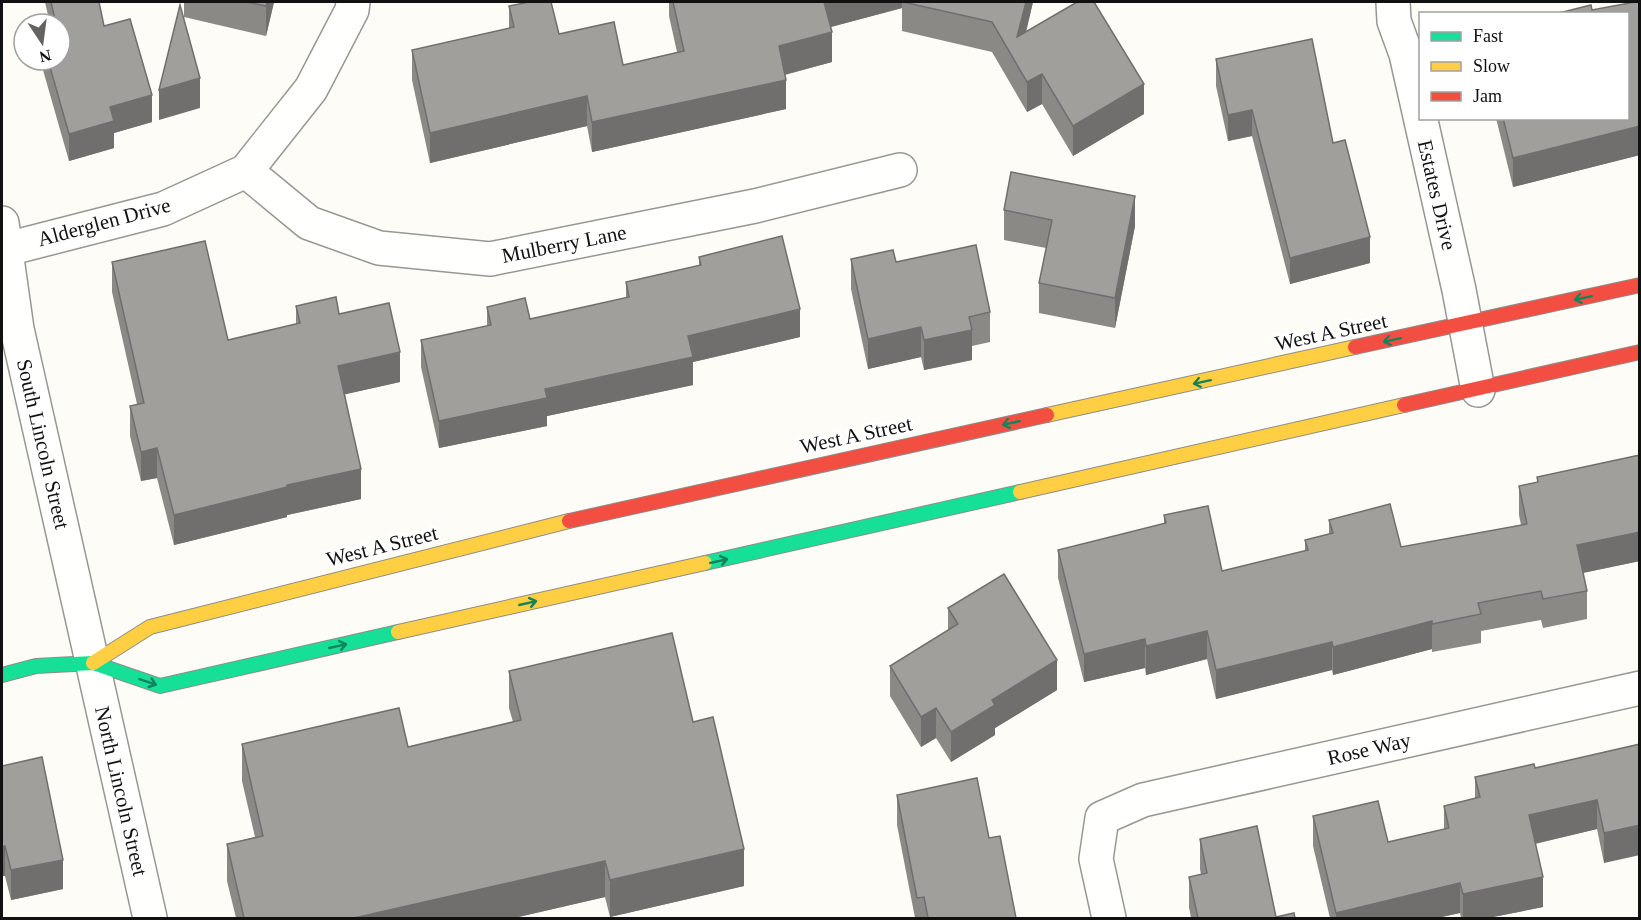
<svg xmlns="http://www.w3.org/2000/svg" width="1641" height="920" viewBox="0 0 1641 920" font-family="Georgia,serif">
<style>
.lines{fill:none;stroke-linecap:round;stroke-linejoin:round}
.street-casing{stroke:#979795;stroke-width:36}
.fast-casing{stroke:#8e8d8b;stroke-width:16}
.slow-casing{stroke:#8e8d8b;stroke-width:16}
.jam-casing{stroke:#8e8d8b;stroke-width:16}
.street{stroke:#fffffe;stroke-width:33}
.fast{stroke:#16e098;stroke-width:14}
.slow{stroke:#ffcf43;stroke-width:14}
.jam{stroke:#f24e42;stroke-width:14}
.wall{fill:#8a8986}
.shaded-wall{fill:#716f6d}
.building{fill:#a19f9c;stroke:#716f6d;stroke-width:1.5}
.oneway{stroke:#14835b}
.labels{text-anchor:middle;stroke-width:6;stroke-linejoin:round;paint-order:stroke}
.street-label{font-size:21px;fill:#111;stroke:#fff}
</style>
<rect width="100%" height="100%" fill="#fdfcf7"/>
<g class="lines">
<g class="street-casing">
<g id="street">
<path d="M1393 2 1394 21 1406 54 1459 290 1478 390"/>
<path d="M246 171 309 223 379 248 490 259 755 206 900 170"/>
<path d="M2 223 17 329 150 918"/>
<path d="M7 249 163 209 246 171 311 89 352 10 353 2"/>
<path d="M1109 918 1096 859 1102 818 1143 800 1640 688"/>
</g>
</g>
<g class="fast-casing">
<g id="fast">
<path d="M705 563 1020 492"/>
<path d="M2 675 36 666 93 663 160 686 398 632"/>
</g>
</g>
<g class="slow-casing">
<g id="slow">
<path d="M1047 415 1355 347"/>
<path d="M1020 492 1404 405"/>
<path d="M398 632 705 563"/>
<path d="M93 663 150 627 569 521"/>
</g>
</g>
<g class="jam-casing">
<g id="jam">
<path d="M1355 347 1640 285"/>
<path d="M1404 405 1640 352"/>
<path d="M569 521 1047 415"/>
</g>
</g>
<use href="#street" class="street"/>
<use href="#fast" class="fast"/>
<use href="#slow" class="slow"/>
<use href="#jam" class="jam"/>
</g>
<g class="wall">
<path d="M45 2H99L104 26 152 122 114 133V148L69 161 43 70V60H60V24H50Z"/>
<path d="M184 2H274L266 36 184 17Z"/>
<path d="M669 2H1033L1026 33 1144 114 1073 156 1042 104 1027 112 992 52 902 31V8L831 27 832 62 785 75 786 109 592 152 587 126 430 163 412 80V50L509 28V6L559 34 623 65 677 52 669 16Z"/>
<path d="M1635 2H1640V155L1513 187 1496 118H1628V14H1555L1591 5 1592 10Z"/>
<path d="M1216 59 1333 143 1370 263 1290 284 1252 136 1228 141 1216 86Z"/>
<path d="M1004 210 1135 226 1115 328 1039 313V283L1046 248 1004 240Z"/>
<path d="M699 257 800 337 693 362V385L547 416V426L439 448 421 367V340L487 326V307L530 319 626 298V282L699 266Z"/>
<path d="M851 259 896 262 990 312V342L972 346V360L924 370 921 357 868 369 851 289Z"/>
<path d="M112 262 228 340 296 324V306L339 314 400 382 345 394 361 499 287 515V517L174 545 157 478 141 481 130 436V406L137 404 112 292Z"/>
<path d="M1640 444V561L1583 573 1587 591V619L1543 628 1541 620 1481 631V643L1432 652V649L1333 675 1332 670 1216 699 1207 659 1146 675 1145 668 1084 682 1058 578V550L1164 524V515L1222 571 1305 551V540L1329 534V520L1401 547 1521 525 1519 515V486L1537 482V477L1639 455Z"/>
<path d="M948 608 1057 690 995 728V735L951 762 936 738 921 747 890 696V666L948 630Z"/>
<path d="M509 671 693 722 744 886 610 917 605 897 514 918H236L227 881V844L255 837 242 781V744L408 747 513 722 509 708Z"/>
<path d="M1640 744 1604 863 1597 829 1535 844 1543 907 1488 918H1461L1460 913 1437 918H1330L1313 846V816L1388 842 1444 829V806L1475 798V777L1535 768Z"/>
<path d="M2 766 63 889 11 900 5 876Z"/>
<path d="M897 795 989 838 1016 918H915L897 825Z"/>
<path d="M1200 839 1276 917 1295 918H1191L1189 907V877L1201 875 1200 869Z"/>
</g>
<g class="shaded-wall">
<path d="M267 2H274L266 36V6Z"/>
<path d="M823 2H902V8L823 29Z"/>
<path d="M1026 2H1033L1017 67V37Z"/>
<path d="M832 32V62L779 76V46Z"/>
<path d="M1042 74V104L1027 112V82Z"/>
<path d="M200 78V108L159 120V90Z"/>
<path d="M786 80V109L592 152V122Z"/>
<path d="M1144 84V114L1073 156V126Z"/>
<path d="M152 95V122L114 133V148L69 161V134L110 107Z"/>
<path d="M587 96V126L430 163V133Z"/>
<path d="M1252 110V136L1228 141V115Z"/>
<path d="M1640 126V155L1513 187V158Z"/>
<path d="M1135 196V226L1115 328V298Z"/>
<path d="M1370 237V263L1290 284V258Z"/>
<path d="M800 309V337L693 362V385L547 416V426L439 448V421L545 389 688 336Z"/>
<path d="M921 327V357L868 369V339Z"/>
<path d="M972 330V360L924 370V340Z"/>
<path d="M400 352V382L338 396V366Z"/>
<path d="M157 448V478L141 481V452Z"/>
<path d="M361 469V499L287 515V517L174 545V515L287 485Z"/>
<path d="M1640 532V561L1577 574V545Z"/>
<path d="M1432 621V649L1333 675V647Z"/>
<path d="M1207 631V659L1146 675V646Z"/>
<path d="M1145 639V668L1084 682V654Z"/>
<path d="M1332 642V670L1216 699V670Z"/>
<path d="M1057 660V690L995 728V735L951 762V732L992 700Z"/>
<path d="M936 708V738L921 747V717Z"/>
<path d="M1597 800V829L1529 845V815Z"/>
<path d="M1640 825V855L1604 863V833Z"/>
<path d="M5 846V876H2V847Z"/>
<path d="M744 849V886L610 917V880Z"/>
<path d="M63 860V889L11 900V870Z"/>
<path d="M605 861V897L514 918H354Z"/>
<path d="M1543 877V907L1488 918H1463V894Z"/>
<path d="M1460 883V913L1437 918H1336V913Z"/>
</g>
<g class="building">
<path d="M51 2H99L104 26 130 19 152 95 110 107 114 121 69 134 48 60H60V24H56Z"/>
<path d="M246 2H267L266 6Z"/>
<path d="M529 2H551L559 34 614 22 623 65 684 51 673 2H824L832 32 779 46 786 80 592 122 587 96 430 133 412 50 514 27 509 6Z"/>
<path d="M903 2H1026L1017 37 1077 2H1094L1144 84 1073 126 1042 74 1027 82 992 22Z"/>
<path d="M1635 2H1640V126L1513 158 1503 118H1628V14H1555L1591 5 1592 10Z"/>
<path d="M180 5 200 78 159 90Z"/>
<path d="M1312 39 1333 143 1345 140 1370 237 1290 258 1252 110 1228 115 1216 59Z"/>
<path d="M1011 172 1135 196 1115 298 1039 283 1052 220 1004 210Z"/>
<path d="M782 236 800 309 688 336 693 357 545 389 547 398 439 421 421 340 491 325 487 307 525 298 530 319 629 297 626 282 701 265 699 257Z"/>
<path d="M205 241 228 340 300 323 296 306 336 297 339 314 389 303 400 352 338 366 361 469 287 485V487L174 515 157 448 141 452 130 406 144 403 112 262Z"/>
<path d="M976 245 990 312 969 317 972 330 924 340 921 327 868 339 851 259 893 250 896 262Z"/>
<path d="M1640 455V532L1577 545 1587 591 1543 599 1541 591 1478 603 1481 614 1432 624V621L1333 647 1332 642 1216 670 1207 631 1146 646 1145 639 1084 654 1058 550 1166 523 1164 515 1208 506 1222 571 1308 550 1305 540 1333 533 1329 520 1390 504 1401 547 1527 524 1519 486 1538 482 1537 477Z"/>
<path d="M1004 574 1057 660 992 700 995 705 951 732 936 708 921 717 890 666 958 624 948 608Z"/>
<path d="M672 633 693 722 713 717 744 849 610 880 605 861 354 918H244L227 844 263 836 242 744 399 708 408 747 521 720 509 671Z"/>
<path d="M1640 744V825L1604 833 1597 800 1529 815 1543 877 1463 894 1460 883 1336 913 1313 816 1378 801 1388 842 1449 828 1444 806 1480 797 1475 777 1534 764 1535 768Z"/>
<path d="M42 757 63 860 11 870 5 846 2 847V766Z"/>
<path d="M977 778 989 838 1000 836 1016 918H928L924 897 917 898 897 795Z"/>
<path d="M1257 826 1276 917 1294 913 1295 918H1198L1189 877 1207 873 1200 839Z"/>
</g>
<defs><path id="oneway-shaft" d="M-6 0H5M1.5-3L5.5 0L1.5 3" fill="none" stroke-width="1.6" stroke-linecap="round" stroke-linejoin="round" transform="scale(1.5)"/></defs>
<g class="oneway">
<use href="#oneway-shaft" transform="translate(1583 298) rotate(168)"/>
<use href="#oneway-shaft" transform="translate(1392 340) rotate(168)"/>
<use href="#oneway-shaft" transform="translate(1202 382) rotate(168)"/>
<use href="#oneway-shaft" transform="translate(1011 423) rotate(168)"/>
<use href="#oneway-shaft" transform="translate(719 561) rotate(-13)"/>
<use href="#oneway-shaft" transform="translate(528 603) rotate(-13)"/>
<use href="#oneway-shaft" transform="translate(338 646) rotate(-13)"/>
<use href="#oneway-shaft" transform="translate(148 682) rotate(19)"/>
</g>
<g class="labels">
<g class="street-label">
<text transform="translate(1437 195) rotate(77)" y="7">Estates Drive</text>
<text transform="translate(104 222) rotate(-15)" y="7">Alderglen Drive</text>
<text transform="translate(564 244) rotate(-11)" y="7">Mulberry Lane</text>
<text transform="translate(1331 332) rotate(-12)" y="7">West A Street</text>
<text transform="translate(856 435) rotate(-12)" y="7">West A Street</text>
<text transform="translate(43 444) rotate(77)" y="7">South Lincoln Street</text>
<text transform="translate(382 546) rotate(-14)" y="7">West A Street</text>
<text transform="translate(1369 749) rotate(-13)" y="7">Rose Way</text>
<text transform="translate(121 791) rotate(77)" y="7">North Lincoln Street</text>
</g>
</g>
<rect width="1641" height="920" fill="none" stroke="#111111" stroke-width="6"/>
<rect x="1419" y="12" width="210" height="108" fill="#ffffff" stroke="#a0a0a0" stroke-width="1.5"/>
<rect x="1431" y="32" width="30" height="9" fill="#16e098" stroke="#a0a0a0" stroke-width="1.5"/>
<text x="1473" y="42" font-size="18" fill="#111111">Fast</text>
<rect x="1431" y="62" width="30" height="9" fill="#ffcf43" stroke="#a0a0a0" stroke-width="1.5"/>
<text x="1473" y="72" font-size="18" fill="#111111">Slow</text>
<rect x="1431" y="92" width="30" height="9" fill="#f24e42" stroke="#a0a0a0" stroke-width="1.5"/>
<text x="1473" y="102" font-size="18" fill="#111111">Jam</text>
<g transform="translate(42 42) rotate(167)"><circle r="28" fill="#ffffff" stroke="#a0a0a0" stroke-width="1.5"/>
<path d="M0-4.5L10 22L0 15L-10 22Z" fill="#646362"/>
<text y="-9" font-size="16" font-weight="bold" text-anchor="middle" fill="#111111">N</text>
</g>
</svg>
